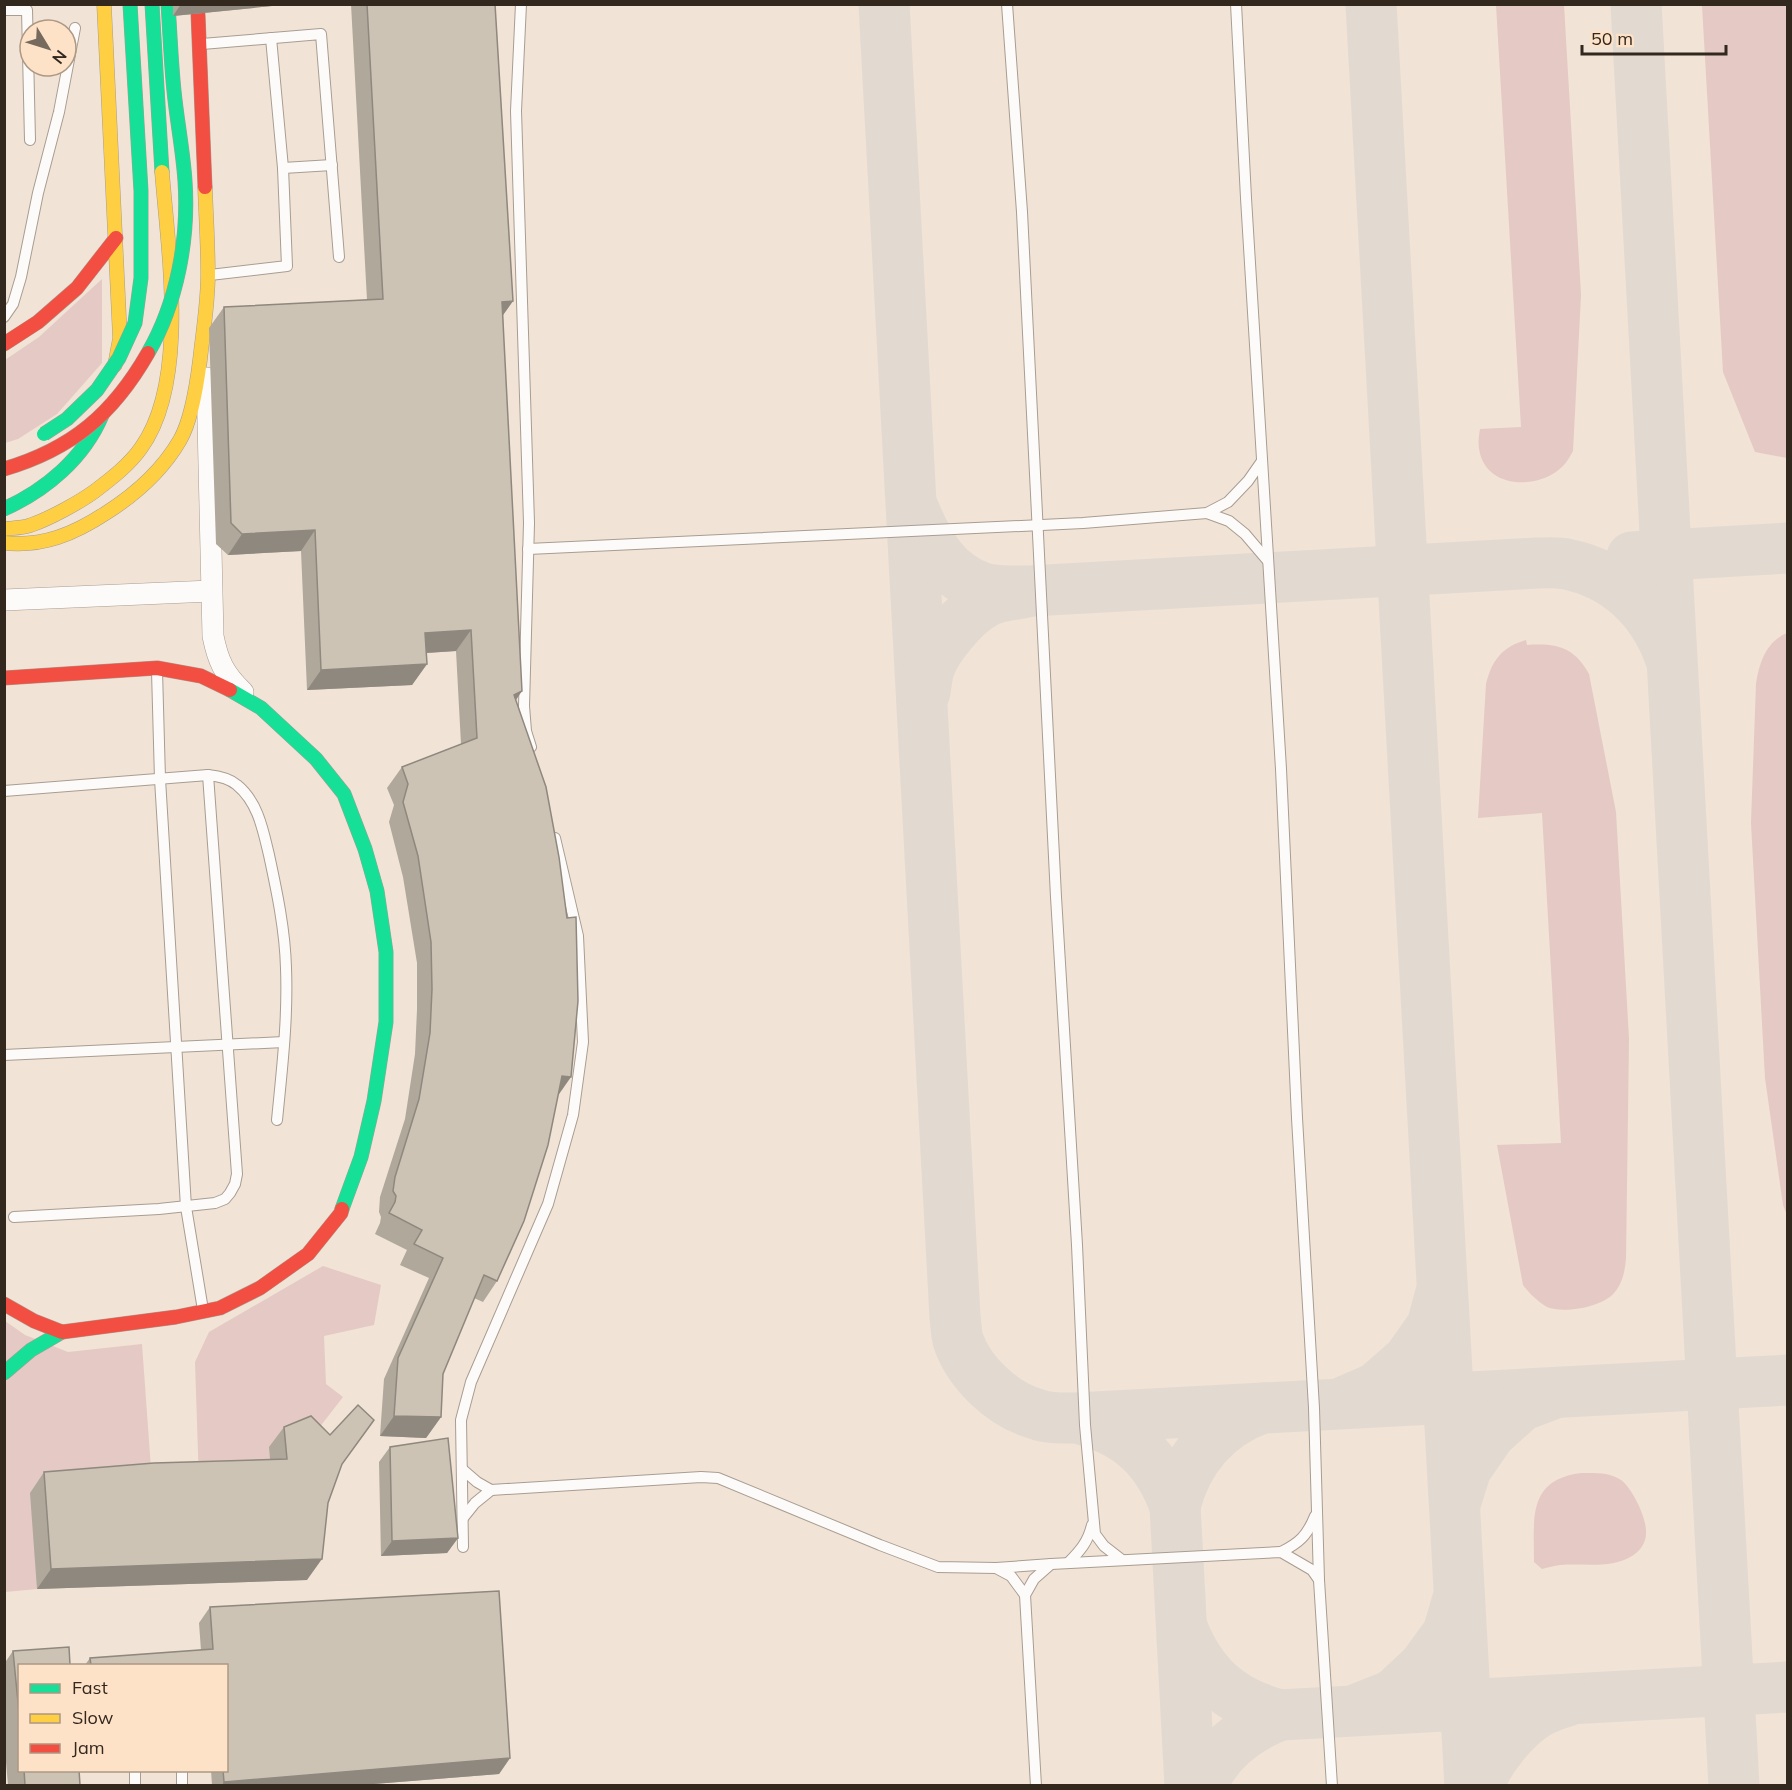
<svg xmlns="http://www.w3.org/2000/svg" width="1792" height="1790" viewBox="0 0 1792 1790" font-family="Mulish,sans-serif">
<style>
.green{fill:#e5c9c4}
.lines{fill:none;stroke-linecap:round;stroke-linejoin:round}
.taxiway{stroke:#e2d9d0;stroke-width:51}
.lane-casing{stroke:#a89d92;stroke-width:12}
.street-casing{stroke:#a89d92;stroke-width:22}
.fast-casing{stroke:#a89d92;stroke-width:15}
.slow-casing{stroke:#a89d92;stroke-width:15}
.jam-casing{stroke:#a89d92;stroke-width:15}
.lane{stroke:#fdfbf9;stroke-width:10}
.street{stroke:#fdfbf9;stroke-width:21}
.fast{stroke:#16e098;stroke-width:14}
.slow{stroke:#ffcf43;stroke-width:14}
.jam{stroke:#f24e42;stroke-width:14}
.fast-bridge-casing{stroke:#a89d92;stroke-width:15;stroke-linecap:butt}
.jam-bridge-casing{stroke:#a89d92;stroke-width:15;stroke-linecap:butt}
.fast-bridge{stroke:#16e098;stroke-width:14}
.jam-bridge{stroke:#f24e42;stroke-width:14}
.wall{fill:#afa89b}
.shaded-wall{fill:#8f887e}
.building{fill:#ccc3b4;stroke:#8f887e;stroke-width:1.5}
</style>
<rect width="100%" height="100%" fill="#f1e3d5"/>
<g class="green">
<path d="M1496 5H1564L1581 295 1573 451C1570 456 1567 462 1563 466 1538 491 1484 489 1479 448 1478 442 1479 435 1480 429L1521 427Z"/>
<path d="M1702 5H1787V458L1755 452 1723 372Z"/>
<path d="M102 279V363L57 414 18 439 5 443V360L39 337Z"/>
<path d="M1787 633H1788L1787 1215 1783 1205 1765 1078 1751 823 1756 684C1759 663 1766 642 1787 633Z"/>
<path d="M1526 640 1527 645C1557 643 1574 647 1589 674L1616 812 1629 1039 1626 1258C1625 1270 1623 1283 1614 1293 1602 1307 1564 1314 1547 1307 1537 1301 1530 1294 1523 1285L1497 1145 1561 1143 1542 813 1478 818 1486 684C1492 660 1502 647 1526 640Z"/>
<path d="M323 1266 381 1285 374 1325 324 1336 326 1384 343 1397 305 1446 272 1479 199 1482 195 1362 209 1332Z"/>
<path d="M5 1321 25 1335 68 1352 142 1344 152 1483 37 1589 5 1592Z"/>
<path d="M1581 1473C1595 1473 1609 1472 1621 1480 1633 1489 1647 1519 1646 1533 1646 1543 1640 1551 1632 1556 1612 1569 1583 1563 1560 1565 1554 1566 1548 1567 1542 1569L1534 1562C1534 1519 1527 1480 1581 1473Z"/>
</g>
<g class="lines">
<g class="taxiway">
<path d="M884 4 955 1317C956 1324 956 1333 958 1340 969 1373 1002 1404 1036 1414 1049 1419 1064 1418 1077 1418L1788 1380"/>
<path d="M1371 4 1470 1786"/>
<path d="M1636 4 1734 1786"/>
<path d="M914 510C928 544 946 576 983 588 997 592 1015 591 1030 591L1537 563C1547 563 1557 562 1566 564 1617 574 1653 609 1670 657"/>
<path d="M1632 557 1788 548"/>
<path d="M925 692C926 685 927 676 929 669 936 647 965 613 986 602 997 596 1014 595 1027 592"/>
<path d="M1346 1401 1376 1388 1408 1360 1432 1326 1440 1296"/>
<path d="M1081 1419C1130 1432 1158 1459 1175 1506"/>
<path d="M1456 1501 1466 1469 1490 1434 1521 1406 1550 1395"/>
<path d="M1182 1627C1200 1675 1230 1702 1280 1715L1788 1687"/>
<path d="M1360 1708 1393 1695 1424 1666 1448 1633 1457 1602"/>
<path d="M1190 1786 1175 1506C1187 1459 1215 1425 1262 1408"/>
<path d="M1202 1786C1216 1751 1247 1728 1280 1715"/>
<path d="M1479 1786C1487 1760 1514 1728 1537 1713 1546 1708 1557 1704 1567 1701"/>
</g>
<g class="lane-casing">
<g id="lane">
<path d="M521 4 516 111 529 523 524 706 526 731 531 747"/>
<path d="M1007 4 1022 212 1056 897 1077 1245 1085 1425 1095 1534 1104 1546 1122 1560"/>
<path d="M1236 4 1246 198 1281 769 1297 1118 1314 1408 1319 1580 1332 1786"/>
<path d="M4 10H27L30 140"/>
<path d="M271 38 283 168"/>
<path d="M202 44 321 34 339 257"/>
<path d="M210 275 287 266 283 168 332 165"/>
<path d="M4 317 13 304 21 277 38 193 59 112 75 28"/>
<path d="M1207 513 1229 521 1245 534 1268 561"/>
<path d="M528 549 1083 523 1207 513 1228 502 1248 481 1262 461"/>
<path d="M157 671 160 779 186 1207 203 1310"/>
<path d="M4 791 208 775C218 776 229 778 237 785 258 802 263 830 269 855 277 892 285 930 286 968 288 1019 282 1069 277 1120"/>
<path d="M4 1055 284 1042"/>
<path d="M14 1217 159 1209 215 1203 225 1199 230 1193 235 1184 237 1174 208 775"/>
<path d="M462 1469 477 1482 491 1490 701 1477 718 1478 880 1545 938 1567 996 1568 1051 1564"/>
<path d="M463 1518 475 1503 491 1490"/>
<path d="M463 1547 461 1420 471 1382 548 1204 573 1115 583 1042 578 936 555 838"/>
<path d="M1281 1552C1299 1543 1307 1536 1315 1516"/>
<path d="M1068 1563C1080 1551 1088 1542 1092 1525"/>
<path d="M996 1568 1011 1576 1025 1595"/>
<path d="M135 1770V1786"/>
<path d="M182 1770V1786"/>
<path d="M1036 1786 1025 1595 1034 1579 1051 1564 1281 1552 1312 1570 1319 1580"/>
</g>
</g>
<g class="street-casing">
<g id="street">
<path d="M207 378 213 636C218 661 224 674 243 692"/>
<path d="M4 600 211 591"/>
</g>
</g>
<g class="fast-casing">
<g id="fast">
<path d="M152 4 162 172"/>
<path d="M4 509C46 490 84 458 102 415"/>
<path d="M230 690 261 708 316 759 344 794 365 849 377 891 386 952V1022L374 1101 361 1157 342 1209"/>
<path d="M4 1373 31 1350 62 1332"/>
</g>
</g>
<g class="slow-casing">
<g id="slow">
<path d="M104 4 120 338 115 365"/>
<path d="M4 529C13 528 23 528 31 525 49 519 80 502 95 491 112 478 129 465 141 448 189 382 168 249 162 172"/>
<path d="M4 543C43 547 74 534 106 513 136 494 162 471 180 440 192 419 197 384 200 360 203 332 208 303 208 274 208 245 206 216 205 187"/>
</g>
</g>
<g class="jam-casing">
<g id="jam">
<path d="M198 14 205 187"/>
<path d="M4 344 38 322 77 288 116 238"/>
<path d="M4 678 157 668 201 676 230 690"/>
<path d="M4 1304 34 1321 62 1332 176 1317 220 1308 260 1288 308 1254 341 1213 342 1209"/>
</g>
</g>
<use href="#lane" class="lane"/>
<use href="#street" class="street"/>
<use href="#fast" class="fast"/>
<use href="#slow" class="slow"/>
<use href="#jam" class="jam"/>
<g class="fast-bridge-casing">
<g id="fast-bridge">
<path d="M148 353C177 303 189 239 185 181 183 151 177 121 174 91 171 62 170 33 168 4"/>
<path d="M44 434 67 419 97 390 119 358 135 323 141 278V191L130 4"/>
</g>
</g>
<g class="jam-bridge-casing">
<path id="jam-bridge" d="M4 469C72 449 113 414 148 353"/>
</g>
<use href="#fast-bridge" class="fast-bridge"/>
<use href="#jam-bridge" class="jam-bridge"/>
</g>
<g class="wall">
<path d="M173 4H292L173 16Z"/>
<path d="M351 4H495L513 301 503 315 516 701 558 1096 497 1281 483 1302 474 1298 443 1374 441 1417 426 1438 380 1436 384 1379 429 1278 400 1265 407 1250 375 1234 380 1223 381 1217 379 1212 380 1197 405 1119 415 1054 417 1010V963L403 877 389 822 394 805 387 788 402 767 461 744 456 651 426 653 427 664 412 685 307 690 301 551 228 555 216 544 209 328 224 307 367 300Z"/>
<path d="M284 1427 330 1435 359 1441 341 1466 328 1503 307 1580 37 1589 30 1493 44 1472 270 1459 269 1447Z"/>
<path d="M390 1447 458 1538 447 1553 381 1556 379 1462Z"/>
<path d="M210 1607 510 1758 499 1774 361 1785H212L211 1770H226V1665H85L90 1658 201 1650 199 1623Z"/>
<path d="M13 1651 20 1665V1770H79L80 1785H8L4 1739V1664Z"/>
</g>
<g class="shaded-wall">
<path d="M181 4H292L173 16Z"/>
<path d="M513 301 498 322 502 302Z"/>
<path d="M315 530 301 551 228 555 242 534Z"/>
<path d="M471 630 456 651 410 654 425 633Z"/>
<path d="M427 664 412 685 307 690 321 670Z"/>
<path d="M522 691 508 712 514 695Z"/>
<path d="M562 1076 571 1077 557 1097Z"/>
<path d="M394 1416 441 1417 426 1438 380 1436Z"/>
<path d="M458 1538 447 1553 381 1556 392 1541Z"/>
<path d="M322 1559 307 1580 37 1589 51 1569Z"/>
<path d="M510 1758 499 1774 361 1785H222L224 1782Z"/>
</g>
<g class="building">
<path d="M367 4H495L513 301 502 302 522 691 514 695 546 787 559 857 567 918 576 917 578 1001 571 1077 562 1076 548 1145 524 1221 497 1281 484 1275 443 1374 441 1417 394 1416 398 1358 443 1258 414 1244 422 1230 389 1213 395 1202 396 1196 393 1191 395 1177 419 1099 430 1033 432 989 431 942 418 856 403 802 408 784 402 767 477 738 471 630 425 633 427 664 321 670 315 530 242 534 231 523 224 307 383 299Z"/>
<path d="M358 1405 374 1420 342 1464 328 1503 322 1559 51 1569 44 1472 154 1463 287 1459 284 1427 311 1416 330 1435Z"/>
<path d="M448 1438 458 1538 392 1541 390 1447Z"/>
<path d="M499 1591 510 1758 224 1782 223 1770H226V1665H91L90 1658 213 1649 210 1607Z"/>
<path d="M69 1647 70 1665H20V1723L13 1651Z"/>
<path d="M24 1770H79L80 1785H25Z"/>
</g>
<rect width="1792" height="1790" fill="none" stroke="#33281e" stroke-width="12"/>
<rect x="18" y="1664" width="210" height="108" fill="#fee2c8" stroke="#ad9884" stroke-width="1.5"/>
<rect x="30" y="1684" width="30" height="9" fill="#16e098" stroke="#ad9884" stroke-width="1.5"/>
<text x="72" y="1694" font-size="18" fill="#33281e">Fast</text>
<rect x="30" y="1714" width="30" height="9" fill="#ffcf43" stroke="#ad9884" stroke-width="1.5"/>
<text x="72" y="1724" font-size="18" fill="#33281e">Slow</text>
<rect x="30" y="1744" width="30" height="9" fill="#f24e42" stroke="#ad9884" stroke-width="1.5"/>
<text x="72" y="1754" font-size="18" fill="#33281e">Jam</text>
<g transform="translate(48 48) rotate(128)"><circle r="28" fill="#fee2c8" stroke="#ad9884" stroke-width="1.5"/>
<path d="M0-4.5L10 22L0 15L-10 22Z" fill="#76695e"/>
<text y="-9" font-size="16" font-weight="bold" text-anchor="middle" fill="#33281e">N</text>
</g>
<path d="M1582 45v9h144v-9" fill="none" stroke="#33281e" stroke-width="3"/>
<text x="1591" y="45" font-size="18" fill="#33281e" stroke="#fee2c8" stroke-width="4.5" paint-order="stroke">50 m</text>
</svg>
